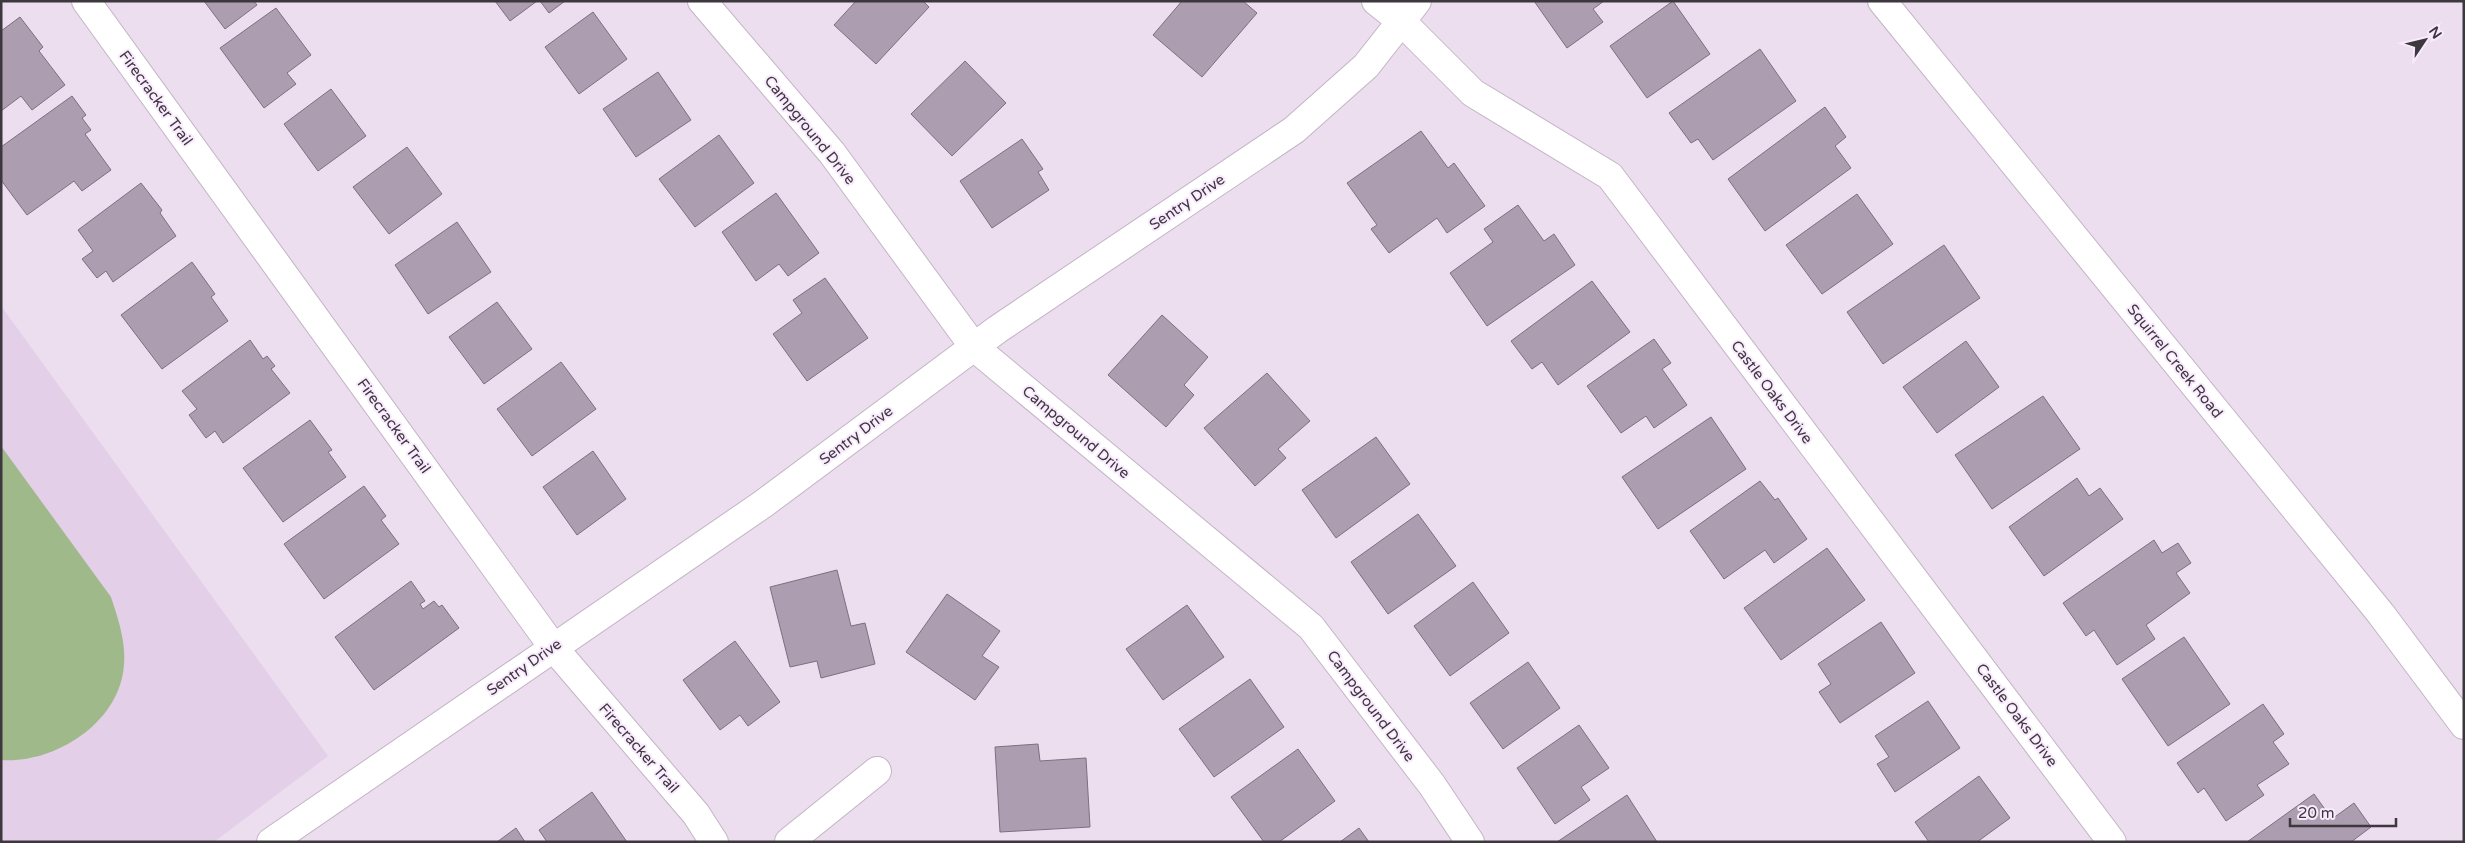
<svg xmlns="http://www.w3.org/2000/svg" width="2465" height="843" viewBox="0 0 2465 843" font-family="'Varela Round',sans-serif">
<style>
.built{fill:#e3cfe8}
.green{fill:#a0b98b}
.building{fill:#ac9eb0;stroke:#7c6f80}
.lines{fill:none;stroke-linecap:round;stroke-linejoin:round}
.minor-casing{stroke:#c3b4c6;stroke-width:30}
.tertiary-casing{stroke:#c3b4c6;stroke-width:30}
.minor{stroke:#fff;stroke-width:28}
.tertiary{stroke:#fff;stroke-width:28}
.labels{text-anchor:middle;stroke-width:4;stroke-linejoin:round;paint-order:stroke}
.street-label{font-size:15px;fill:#3d373e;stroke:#f9eafd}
</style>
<rect width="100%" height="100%" fill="#ecddef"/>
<path class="built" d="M1 306 328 756 214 842H1Z"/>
<path class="green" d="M1 446 111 597C118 618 126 642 124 664 121 722 55 764 1 760Z"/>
<g class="building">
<path d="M204 1H254L257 5 225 29Z"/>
<path d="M495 1H537L510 21Z"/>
<path d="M540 1H565L549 13Z"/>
<path d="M856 1H923L929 7 876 64 834 25Z"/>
<path d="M1182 1H1243L1257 13 1202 77 1153 35Z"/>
<path d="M1534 1H1604L1593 9 1603 22 1567 48Z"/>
<path d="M1673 1 1710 54 1647 98 1610 46Z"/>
<path d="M276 8 311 55 287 73 296 84 264 108 220 48Z"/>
<path d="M593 12 627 59 579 94 545 47Z"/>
<path d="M20 17 43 47 39 51 65 85 32 110 21 96 1 111V31Z"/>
<path d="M1760 49 1796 101 1713 160 1698 139 1691 143 1669 113Z"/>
<path d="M965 61 1006 103 952 156 911 114Z"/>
<path d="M658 72 691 120 636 157 603 109Z"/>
<path d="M331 89 366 136 318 171 284 124Z"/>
<path d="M72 96 86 115 82 118 91 130 85 134 111 170 82 191 74 181 27 215 1 180V147Z"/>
<path d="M1825 107 1846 137 1835 146 1851 168 1765 231 1728 179Z"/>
<path d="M1421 131 1448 168 1454 163 1485 206 1447 233 1437 218 1389 253 1371 229 1377 225 1347 183Z"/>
<path d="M719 135 754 183 695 227 659 179Z"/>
<path d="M1022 139 1043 169 1038 172 1049 190 992 228 960 181Z"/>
<path d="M407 147 442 194 389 234 353 187Z"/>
<path d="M141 183 162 210 160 213 176 236 113 282 106 271 97 278 82 259 93 251 78 230Z"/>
<path d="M776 193 819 253 788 276 779 264 756 281 722 232Z"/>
<path d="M1857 194 1893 244 1822 294 1786 245Z"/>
<path d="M1518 205 1544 241 1554 234 1575 265 1487 326 1450 273 1493 242 1484 229Z"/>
<path d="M457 222 491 272 428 314 395 265Z"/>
<path d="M1944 245 1980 298 1883 364 1847 312Z"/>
<path d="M192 262 215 294 211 297 228 321 162 369 121 315Z"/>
<path d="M825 278 868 338 807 381 773 334 802 313 793 300Z"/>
<path d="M1592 281 1630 332 1558 385 1542 362 1532 369 1511 341Z"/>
<path d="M497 302 532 349 484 384 449 337Z"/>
<path d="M1162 315 1208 357 1184 385 1194 395 1166 427 1108 375Z"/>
<path d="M1654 339 1671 363 1662 369 1687 405 1654 428 1646 416 1621 433 1587 386Z"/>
<path d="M250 340 263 359 267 356 275 366 271 369 290 393 223 443 215 431 206 438 189 415 197 409 182 391Z"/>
<path d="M1966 341 1999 387 1937 433 1903 387Z"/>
<path d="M561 362 596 409 532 456 497 409Z"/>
<path d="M1267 373 1310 421 1278 449 1286 458 1255 486 1204 428Z"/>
<path d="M2043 396 2080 449 1992 509 1955 455Z"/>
<path d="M1711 417 1746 469 1658 529 1622 477Z"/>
<path d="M310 420 332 450 328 452 346 477 283 522 243 468Z"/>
<path d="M1376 437 1410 484 1336 538 1302 490Z"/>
<path d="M593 451 626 499 577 535 543 487Z"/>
<path d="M2077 478 2089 496 2100 488 2123 519 2044 576 2009 527Z"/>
<path d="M1760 481 1775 500 1778 498 1807 539 1774 563 1765 550 1724 579 1690 531Z"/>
<path d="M364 486 386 516 381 520 399 544 324 599 284 544Z"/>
<path d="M1418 514 1456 566 1388 614 1351 562Z"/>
<path d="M2154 540 2162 553 2178 543 2191 563 2176 573 2190 593 2146 625 2155 639 2117 665 2094 630 2086 636 2063 603Z"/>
<path d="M1827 548 1865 600 1781 660 1744 608Z"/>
<path d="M837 570 851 626 865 623 875 664 821 678 817 661 790 667 770 587Z"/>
<path d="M411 581 425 601 420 604 423 609 434 601 439 607 442 605 459 628 374 690 335 637Z"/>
<path d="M1473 582 1509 633 1450 676 1414 626Z"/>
<path d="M947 594 1000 631 982 656 999 667 975 700 906 652Z"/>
<path d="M1187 605 1224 657 1163 700 1126 649Z"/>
<path d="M1881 622 1915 673 1840 723 1819 692 1831 684 1818 664Z"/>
<path d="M2184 637 2230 704 2168 746 2122 679Z"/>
<path d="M735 641 780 702 748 726 740 715 720 730 683 680Z"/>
<path d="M1528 662 1560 708 1503 749 1470 703Z"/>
<path d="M1250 679 1284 727 1214 777 1179 729Z"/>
<path d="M1928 701 1960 748 1895 792 1877 764 1889 757 1875 736Z"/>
<path d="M2263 704 2284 734 2273 742 2289 764 2257 785 2264 795 2226 821 2204 788 2198 793 2177 763Z"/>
<path d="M1579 725 1609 768 1581 787 1590 800 1555 824 1517 768Z"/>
<path d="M1038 744 1040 761 1086 758 1090 827 1000 832 995 747Z"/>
<path d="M1298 749 1335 801 1279 842H1264L1231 797Z"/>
<path d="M1979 776 2010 818 1977 842H1929L1915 822Z"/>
<path d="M592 792 627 842H547L539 830Z"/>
<path d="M2314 794 2332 819 2354 803 2371 827 2351 842H2247Z"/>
<path d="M1627 795 1657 842H1557Z"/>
<path d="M516 828 525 842H497Z"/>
<path d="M1359 828 1369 842H1340Z"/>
</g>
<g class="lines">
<g class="minor-casing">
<g id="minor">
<path d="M86 1 553 647 696 814 714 842"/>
<path d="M702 1 832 153 974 347 1311 627 1432 785 1470 842"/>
<path d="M1376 1 1401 21 1473 93 1610 176 2112 842"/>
<path d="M271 842 763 504 998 329 1294 130 1366 66 1417 1"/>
<path d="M789 842 877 771"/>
</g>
</g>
<g class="tertiary-casing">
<path id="tertiary" d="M1882 1 2381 614 2464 725"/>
</g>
<use href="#minor" class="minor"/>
<use href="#tertiary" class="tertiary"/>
</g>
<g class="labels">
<g class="street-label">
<text transform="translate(156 98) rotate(54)" y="5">Firecracker Trail</text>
<text transform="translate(810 130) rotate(51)" y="5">Campground Drive</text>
<text transform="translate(1187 202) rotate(-34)" y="5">Sentry Drive</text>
<text transform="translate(2175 361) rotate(51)" y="5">Squirrel Creek Road</text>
<text transform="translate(1772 392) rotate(53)" y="5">Castle Oaks Drive</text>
<text transform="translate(394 426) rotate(54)" y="5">Firecracker Trail</text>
<text transform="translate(1076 432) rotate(40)" y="5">Campground Drive</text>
<text transform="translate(856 435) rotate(-37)" y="5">Sentry Drive</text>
<text transform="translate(524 667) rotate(-35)" y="5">Sentry Drive</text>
<text transform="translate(1371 706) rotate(53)" y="5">Campground Drive</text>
<text transform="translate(2017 715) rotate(53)" y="5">Castle Oaks Drive</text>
<text transform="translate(639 748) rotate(49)" y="5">Firecracker Trail</text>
</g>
</g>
<rect width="2465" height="843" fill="none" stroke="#3d373e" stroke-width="5"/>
<g transform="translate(2425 40) rotate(55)" stroke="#f9eafd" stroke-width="4" paint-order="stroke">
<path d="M0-4L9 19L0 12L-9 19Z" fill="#3d373e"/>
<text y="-8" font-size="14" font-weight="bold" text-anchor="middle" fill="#3d373e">N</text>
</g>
<path d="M2290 818v8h106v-8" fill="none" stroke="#3d373e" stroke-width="2.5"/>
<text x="2298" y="818" font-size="15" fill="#3d373e" stroke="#f9eafd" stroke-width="4" paint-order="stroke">20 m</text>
</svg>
